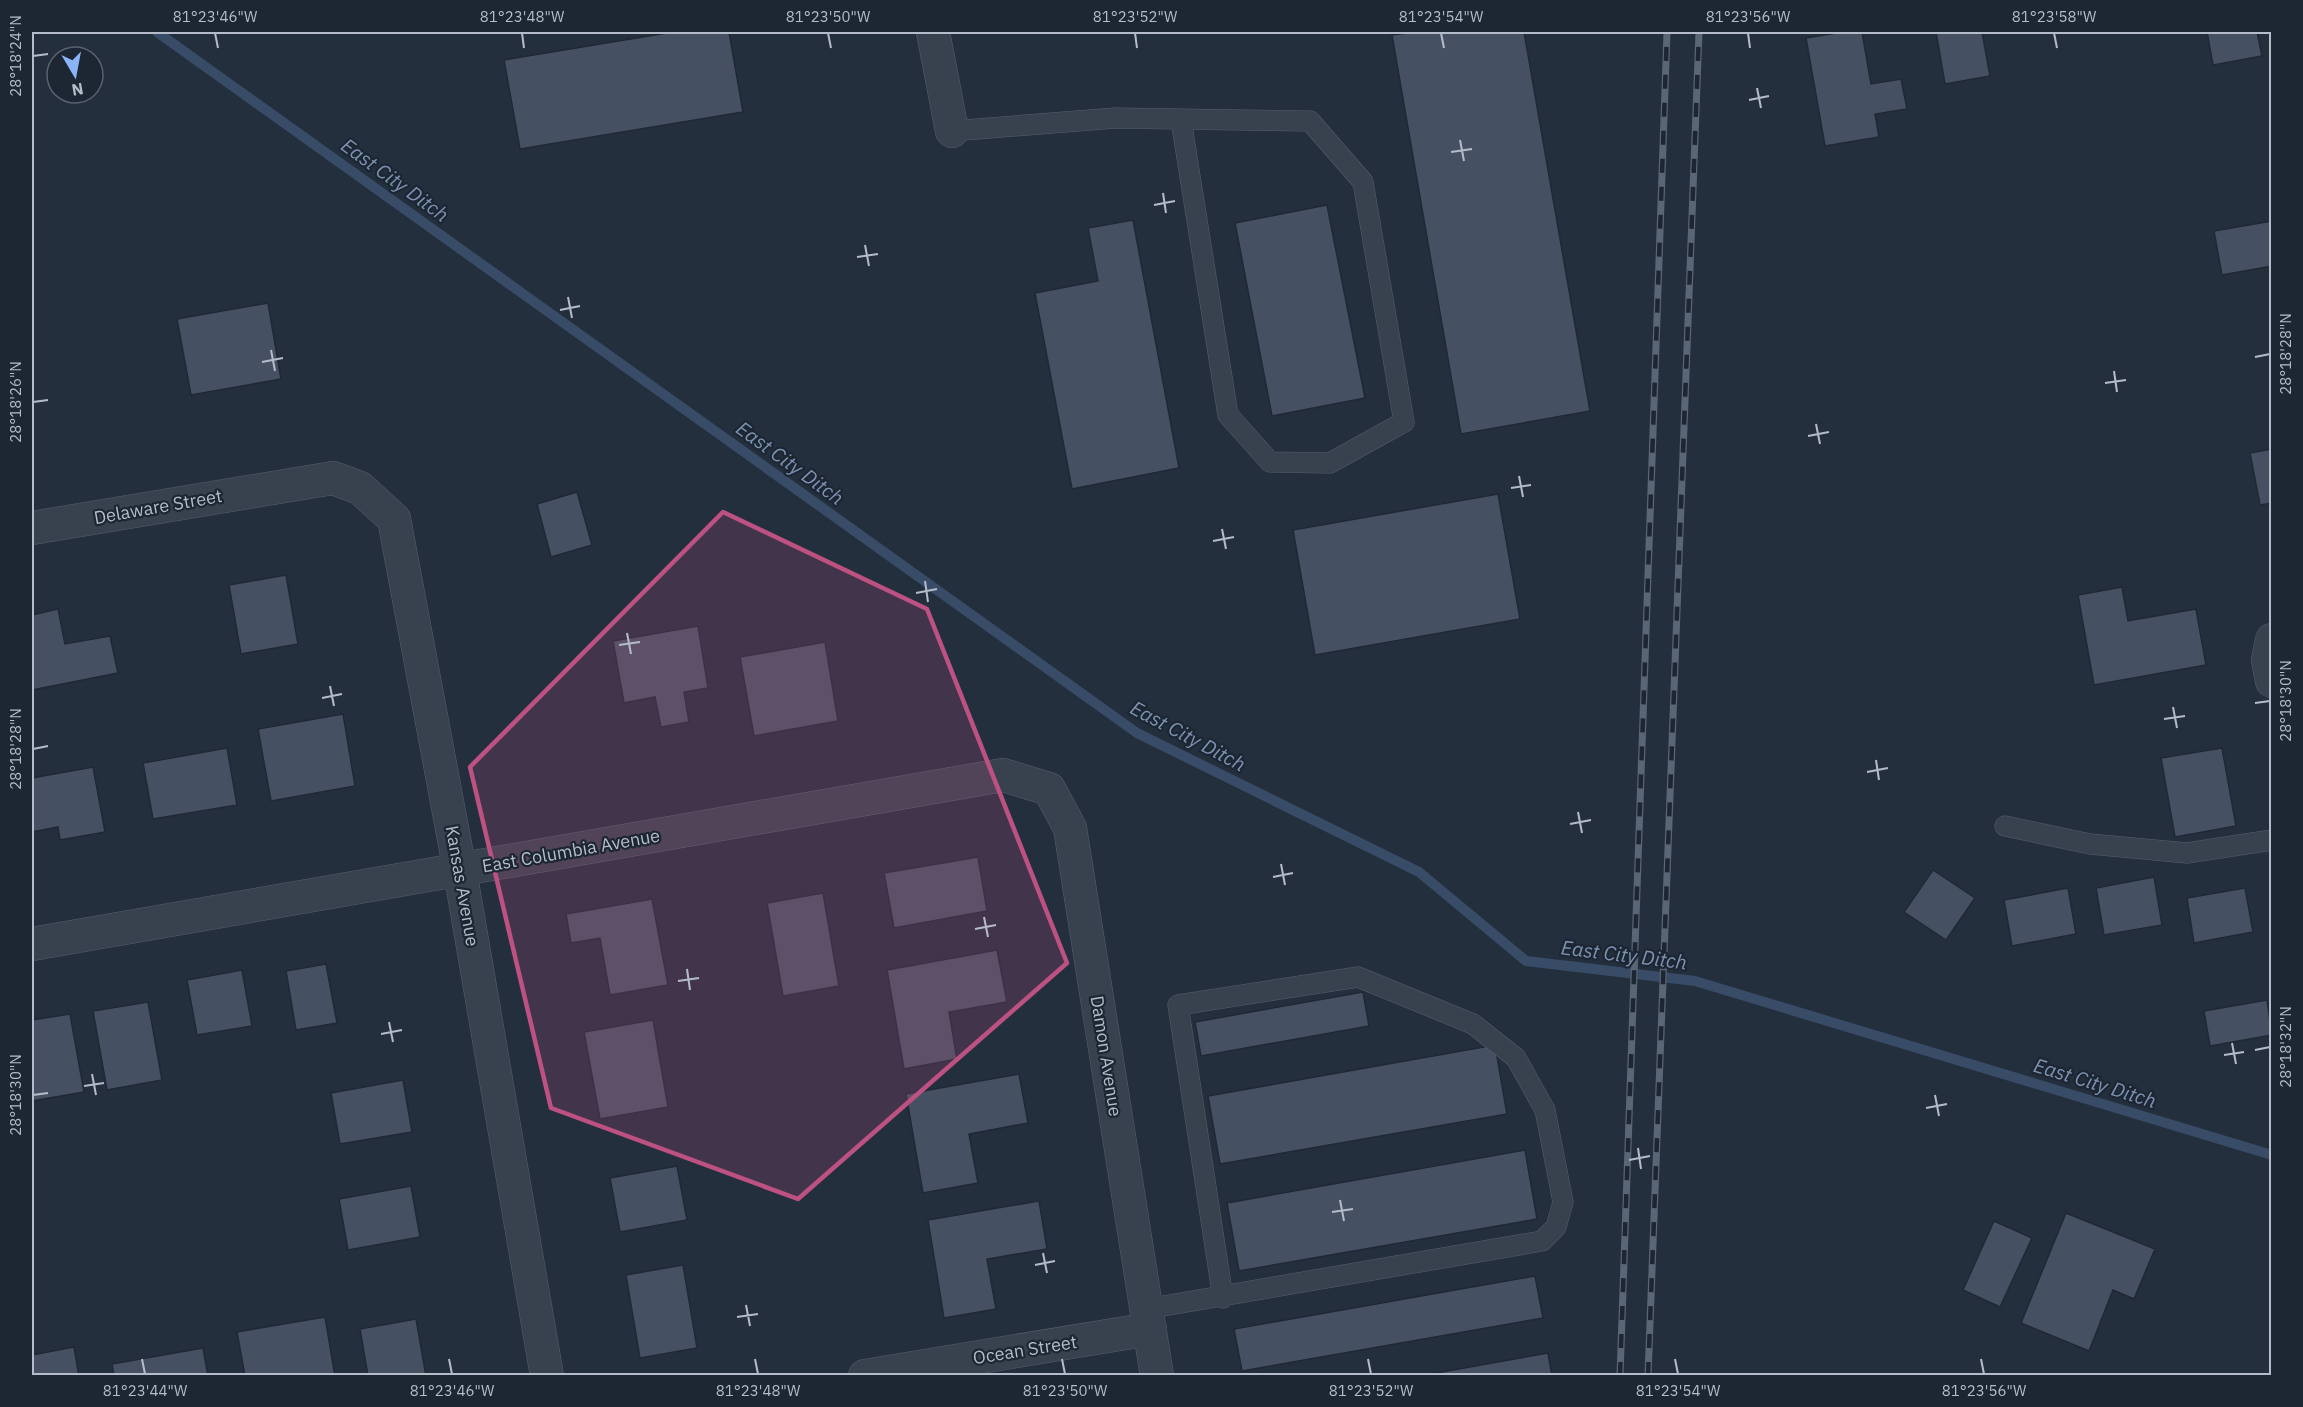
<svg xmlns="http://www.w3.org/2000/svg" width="2303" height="1407" viewBox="0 0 2303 1407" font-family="'IBM Plex Sans',sans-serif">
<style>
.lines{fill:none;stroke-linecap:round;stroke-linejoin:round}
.stream{stroke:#394c67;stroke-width:10}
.building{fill:#455162;stroke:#1f2835;stroke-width:1.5}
.service-casing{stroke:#565f6c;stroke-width:21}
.minor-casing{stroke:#565f6c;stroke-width:34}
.tertiary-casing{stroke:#565f6c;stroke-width:34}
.service{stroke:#38414e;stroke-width:20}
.minor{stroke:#38414e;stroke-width:33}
.tertiary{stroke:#38414e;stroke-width:33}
.rail-casing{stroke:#5a6575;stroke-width:7}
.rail{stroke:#1d2633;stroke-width:4.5;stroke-dasharray:14;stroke-linecap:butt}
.marked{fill:#bd5182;fill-opacity:0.2;stroke:#bd5182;stroke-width:4.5;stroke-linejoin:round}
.ticks{fill:none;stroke:#b4bcc9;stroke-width:2}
.labels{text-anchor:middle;stroke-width:4.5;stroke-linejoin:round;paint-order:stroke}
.street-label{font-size:18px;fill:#b4bcc9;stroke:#1d2633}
.water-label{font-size:20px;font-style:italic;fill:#7c92b1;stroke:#1d2633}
.neatline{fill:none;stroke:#b4bcc9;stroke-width:2}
.ticks-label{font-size:15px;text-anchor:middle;fill:#b4bcc9}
</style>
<rect width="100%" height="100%" fill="#242f3e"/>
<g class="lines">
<path class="stream" d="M157 32 1137 733 1419 872 1526 961 1695 981 2272 1155"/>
</g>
<g class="building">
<path d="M673 32H729L743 112 520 149 504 60Z"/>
<path d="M1415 32H1524L1590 411 1461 434 1392 35Z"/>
<path d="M1843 32H1862L1871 84 1901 79 1907 109 1875 114 1879 137 1825 146 1806 38Z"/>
<path d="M1936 32H1982L1990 76 1945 84Z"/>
<path d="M2207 32H2257L2262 56 2213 65Z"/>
<path d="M1327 205 1365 398 1272 416 1235 223Z"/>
<path d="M1133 220 1179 468 1072 489 1035 293 1098 281 1088 228Z"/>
<path d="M2272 221V266L2222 275 2214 231Z"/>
<path d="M268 303 281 379 191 395 177 319Z"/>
<path d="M2272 449V503L2260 505 2250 453Z"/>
<path d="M577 492 592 545 551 557 537 504Z"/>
<path d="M1498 494 1520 619 1315 655 1293 530Z"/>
<path d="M286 575 298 644 241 654 229 585Z"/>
<path d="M2122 587 2128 621 2196 609 2206 665 2094 685 2078 595Z"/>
<path d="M58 609 65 644 110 636 118 673 32 690V615Z"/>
<path d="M698 626 708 688 684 692 689 722 661 727 655 697 624 703 613 641Z"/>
<path d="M825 642 838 721 754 736 740 657Z"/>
<path d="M343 714 355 786 271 801 258 729Z"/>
<path d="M227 748 237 805 153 819 143 763Z"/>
<path d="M2222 748 2236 826 2175 837 2161 758Z"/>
<path d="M93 767 105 832 60 840 58 827 32 832V778Z"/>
<path d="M978 857 987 911 894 928 884 873Z"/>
<path d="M1933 870 1975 898 1946 940 1904 912Z"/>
<path d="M2154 877 2162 925 2104 935 2096 888Z"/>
<path d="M2068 888 2076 934 2012 946 2004 900Z"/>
<path d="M2245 888 2253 932 2194 943 2187 898Z"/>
<path d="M823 893 839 986 783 996 767 903Z"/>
<path d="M652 899 668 985 610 995 600 938 571 943 566 914Z"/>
<path d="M997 950 1007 1002 949 1012 957 1059 904 1069 887 970Z"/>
<path d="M326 964 337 1023 296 1030 286 971Z"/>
<path d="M242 970 252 1026 197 1035 187 980Z"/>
<path d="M1363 992 1369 1026 1201 1056 1195 1022Z"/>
<path d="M2267 1000 2272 1035 2210 1046 2204 1011Z"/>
<path d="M148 1002 162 1080 107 1090 93 1011Z"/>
<path d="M70 1014 84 1092 32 1101V1020Z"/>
<path d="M653 1020 668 1107 600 1119 584 1032Z"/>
<path d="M1495 1045 1507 1114 1220 1164 1208 1096Z"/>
<path d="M1019 1074 1028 1123 969 1134 978 1183 923 1193 906 1094Z"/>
<path d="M403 1080 412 1132 340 1144 331 1093Z"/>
<path d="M1525 1150 1537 1219 1239 1271 1227 1203Z"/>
<path d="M677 1166 687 1220 620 1232 610 1178Z"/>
<path d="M411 1186 420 1237 348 1250 339 1199Z"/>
<path d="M1039 1201 1047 1249 987 1259 996 1309 944 1318 928 1220Z"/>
<path d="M2066 1213 2155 1249 2134 1299 2113 1290 2089 1351 2021 1323Z"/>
<path d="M1994 1221 2032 1238 2000 1307 1963 1290Z"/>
<path d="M683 1265 697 1348 640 1358 626 1275Z"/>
<path d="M1535 1276 1543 1318 1242 1371 1234 1329Z"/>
<path d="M325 1317 335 1376H245L237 1332Z"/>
<path d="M416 1319 426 1376H368L360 1329Z"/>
<path d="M74 1347 79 1376H32V1355Z"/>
<path d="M203 1348 208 1376H114L112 1364Z"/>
<path d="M1548 1353 1552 1376H1419Z"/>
</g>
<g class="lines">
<g class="service-casing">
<g id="service">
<path d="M952 131 1115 118 1310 121 1363 182 1404 422 1330 463 1270 462 1228 415 1181 120"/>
<path d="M2005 826 2090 844 2187 853 2272 840"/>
<path d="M1146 1309 1542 1241 1556 1227 1563 1202 1545 1110 1516 1058 1473 1024 1358 977 1178 1005 1223 1298"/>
</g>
</g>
<g class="minor-casing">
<g id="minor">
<path d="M933 32 952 131"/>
<path d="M32 528 333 478 360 488 394 519 460 871 547 1376"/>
<path d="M32 944 1003 775 1049 789 1070 828 1157 1376"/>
<path d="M865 1376 1150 1329"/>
</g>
</g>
<g class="tertiary-casing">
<path id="tertiary" d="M2272 640 2268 660 2272 681"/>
</g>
<use href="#service" class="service"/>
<use href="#minor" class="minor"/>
<use href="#tertiary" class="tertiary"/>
<g class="rail-casing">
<g id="rail">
<path d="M1620 1376 1667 32"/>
<path d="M1648 1376 1699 32"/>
</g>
</g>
<use href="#rail" class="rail"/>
</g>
<path class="marked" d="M723 512 927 609 1067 963 798 1199 551 1108 470 767Z"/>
<path class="ticks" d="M215 33 218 48M522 33 524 48M828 33 831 48M1135 33 1137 48M1441 33 1444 48M1748 33 1750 48M2054 33 2057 48M33 56 48 54M1757 88 1761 108M1749 100 1769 96M1460 140 1464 161M1451 152 1472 149M1163 193 1166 213M1154 205 1175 201M865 245 869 266M857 257 878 254M568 297 572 318M560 310 580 306M271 350 275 371M2255 357 2270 354M262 362 283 358M2114 371 2117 392M2105 383 2126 380M33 402 48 400M1816 424 1820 444M1808 436 1829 432M1519 476 1523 497M1511 488 1531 485M1222 529 1226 549M1213 541 1234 537M925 581 928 602M916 593 937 589M627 633 631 654M619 645 640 642M330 686 334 706M322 698 342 694M2255 703 2270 701M2173 707 2177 728M2164 719 2185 716M33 749 48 746M1876 760 1879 780M1867 772 1888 768M1578 812 1582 833M1570 824 1591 820M1281 864 1285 885M1273 877 1293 873M984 917 988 937M975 929 996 925M687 969 690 990M678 981 699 978M389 1022 393 1042M381 1034 402 1030M2232 1043 2236 1064M2255 1050 2270 1047M2224 1055 2244 1052M92 1074 96 1095M84 1086 104 1083M33 1095 48 1093M1935 1095 1939 1116M1926 1108 1947 1104M1638 1148 1641 1169M1629 1160 1650 1156M1340 1200 1344 1221M1332 1212 1353 1209M1043 1253 1047 1273M1035 1265 1055 1261M746 1305 750 1326M737 1317 758 1314M142 1359 145 1374M449 1359 452 1374M755 1359 758 1374M1062 1359 1065 1374M1368 1359 1371 1374M1675 1359 1678 1374M1981 1359 1984 1374"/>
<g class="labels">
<g class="street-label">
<text transform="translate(158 507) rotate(-10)" y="6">Delaware Street</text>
<text transform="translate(571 851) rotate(-10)" y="6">East Columbia Avenue</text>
<text transform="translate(462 886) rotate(80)" y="6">Kansas Avenue</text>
<text transform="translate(1106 1056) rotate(81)" y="6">Damon Avenue</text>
<text transform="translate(1025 1350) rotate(-9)" y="6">Ocean Street</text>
</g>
<g class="water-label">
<text transform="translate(395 180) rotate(36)" y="7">East City Ditch</text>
<text transform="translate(790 463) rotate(36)" y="7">East City Ditch</text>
<text transform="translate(1188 736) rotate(28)" y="7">East City Ditch</text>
<text transform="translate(1624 955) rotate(7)" y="7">East City Ditch</text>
<text transform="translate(2095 1083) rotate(17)" y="7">East City Ditch</text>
</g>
</g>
<rect width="2303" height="1407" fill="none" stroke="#1d2633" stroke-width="66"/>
<g transform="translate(75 75) rotate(170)"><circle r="28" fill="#1d2633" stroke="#59626f" stroke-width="1.5"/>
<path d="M0-4.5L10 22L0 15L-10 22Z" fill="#8ab4f8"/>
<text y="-9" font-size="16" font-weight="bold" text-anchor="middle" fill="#b4bcc9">N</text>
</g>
<rect x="33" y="33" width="2237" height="1341" class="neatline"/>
<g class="ticks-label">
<text x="215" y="22">81°23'46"W</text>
<text x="522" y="22">81°23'48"W</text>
<text x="828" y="22">81°23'50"W</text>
<text x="1135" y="22">81°23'52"W</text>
<text x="1441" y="22">81°23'54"W</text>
<text x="1748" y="22">81°23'56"W</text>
<text x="2054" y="22">81°23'58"W</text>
<text transform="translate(16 56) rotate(-90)" y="5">28°18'24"N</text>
<text transform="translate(2286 354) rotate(-90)" y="5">28°18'28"N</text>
<text transform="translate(16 402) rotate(-90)" y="5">28°18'26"N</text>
<text transform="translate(2286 701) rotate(-90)" y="5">28°18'30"N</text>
<text transform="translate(16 749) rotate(-90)" y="5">28°18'28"N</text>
<text transform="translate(2286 1047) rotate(-90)" y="5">28°18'32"N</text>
<text transform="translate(16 1095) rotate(-90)" y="5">28°18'30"N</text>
<text x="145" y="1396">81°23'44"W</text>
<text x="452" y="1396">81°23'46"W</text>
<text x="758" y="1396">81°23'48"W</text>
<text x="1065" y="1396">81°23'50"W</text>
<text x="1371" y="1396">81°23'52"W</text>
<text x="1678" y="1396">81°23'54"W</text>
<text x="1984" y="1396">81°23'56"W</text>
</g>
</svg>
